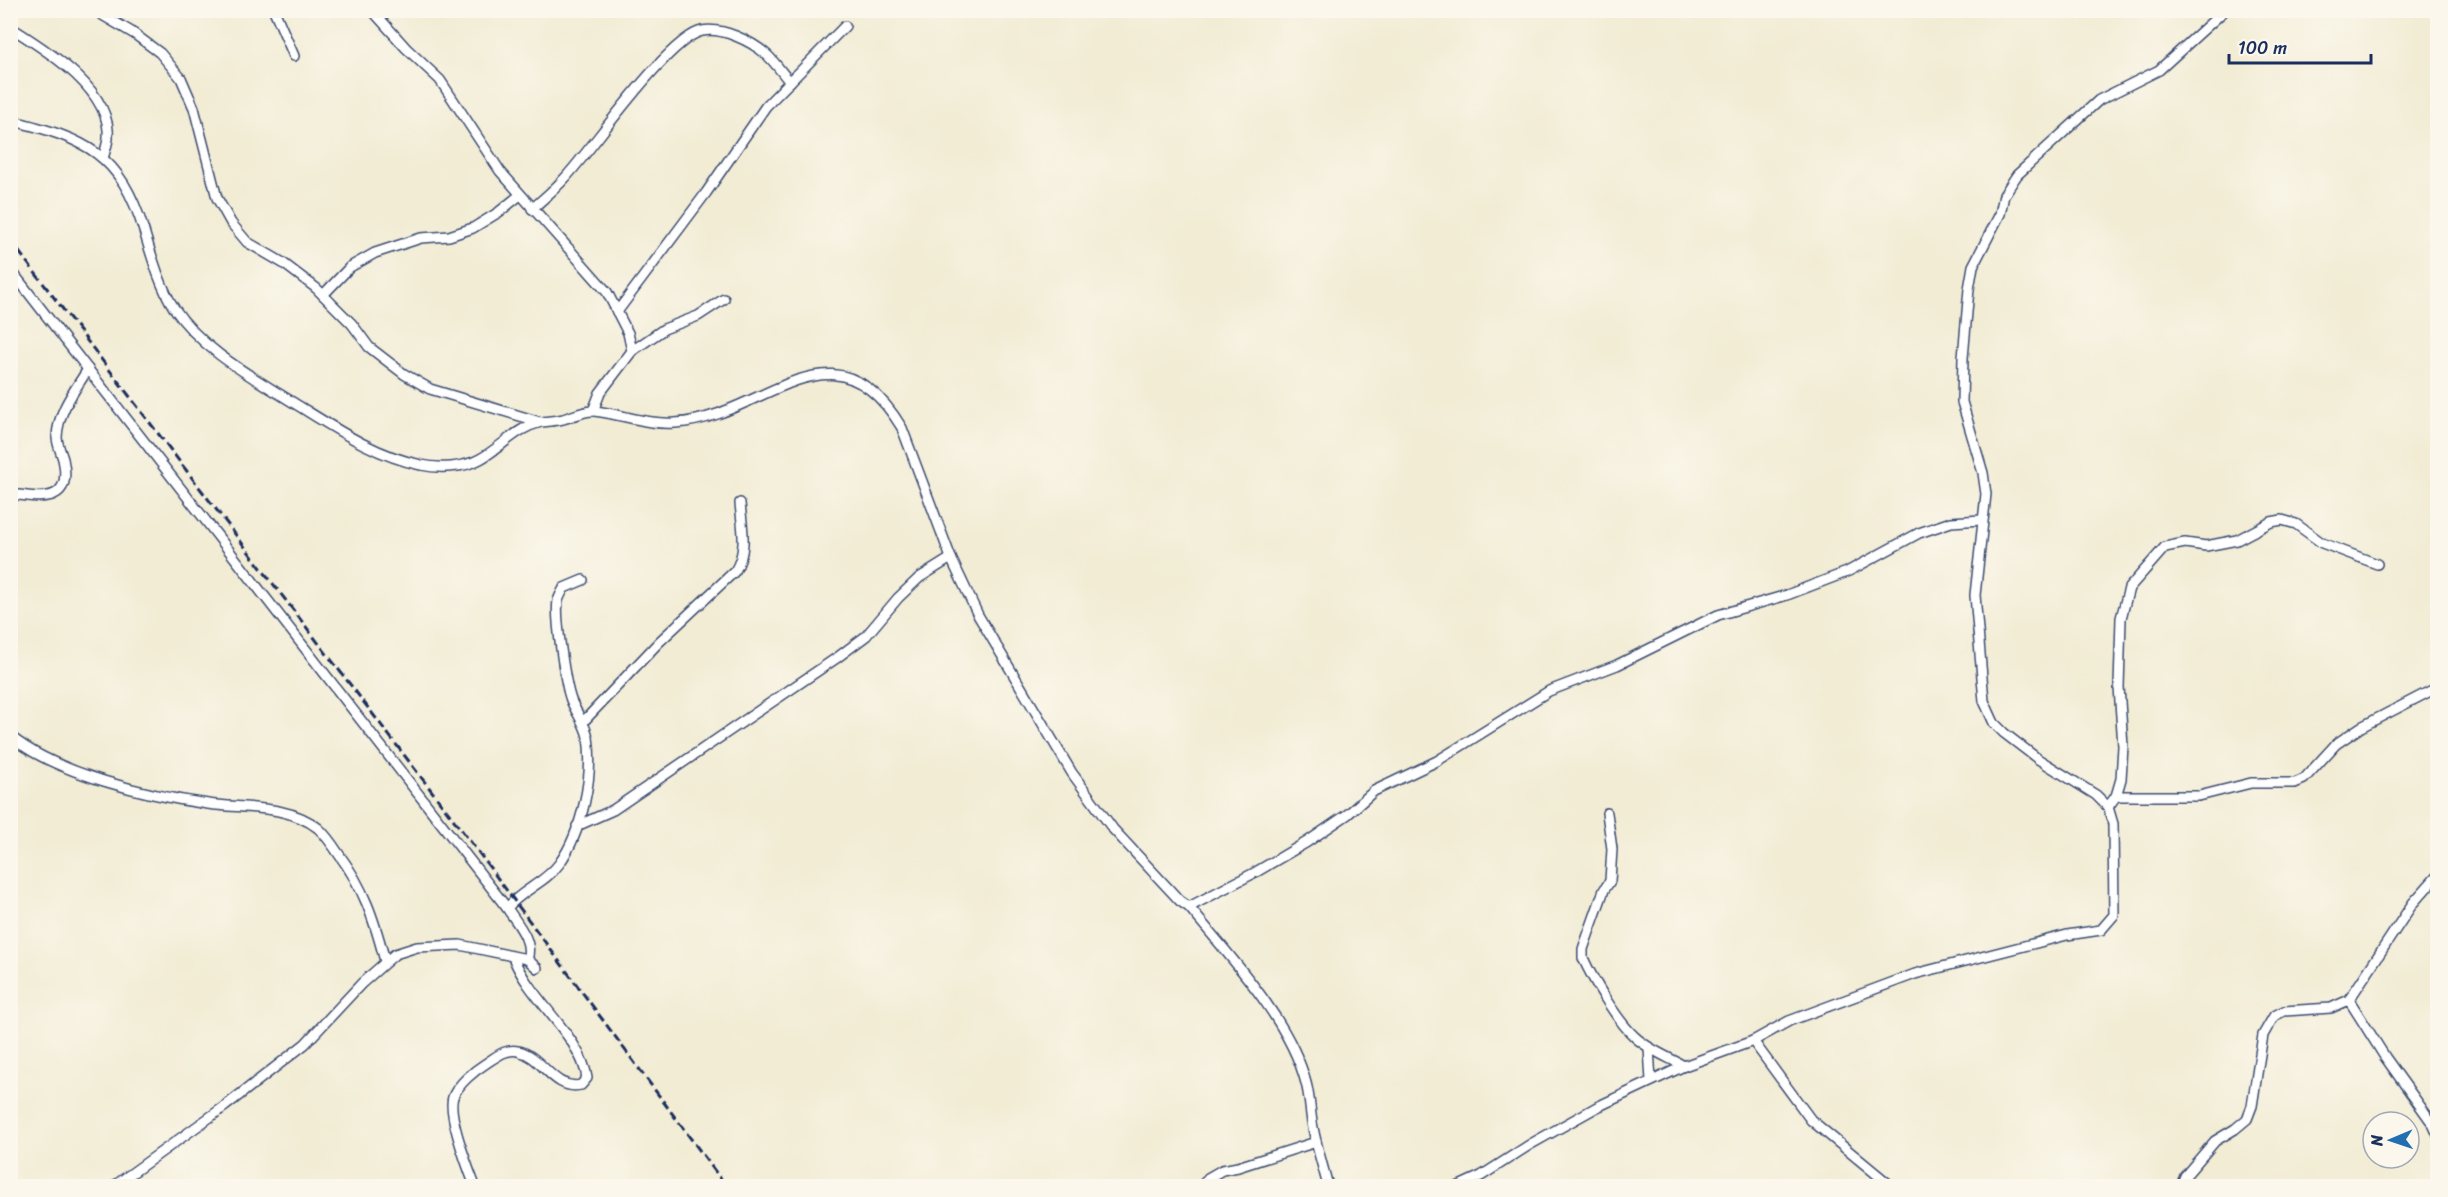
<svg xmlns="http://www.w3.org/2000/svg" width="2448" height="1197" viewBox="0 0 2448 1197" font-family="Sriracha,sans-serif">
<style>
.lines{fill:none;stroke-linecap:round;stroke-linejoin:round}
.minor-casing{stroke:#3b4b70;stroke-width:12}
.minor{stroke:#fff;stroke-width:9}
.rail{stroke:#1b2f5e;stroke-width:3;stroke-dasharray:9 4.5;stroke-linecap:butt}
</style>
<rect width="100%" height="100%" fill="#fbf7ec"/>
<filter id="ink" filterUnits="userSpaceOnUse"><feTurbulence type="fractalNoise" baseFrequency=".0167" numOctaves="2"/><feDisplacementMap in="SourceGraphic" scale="12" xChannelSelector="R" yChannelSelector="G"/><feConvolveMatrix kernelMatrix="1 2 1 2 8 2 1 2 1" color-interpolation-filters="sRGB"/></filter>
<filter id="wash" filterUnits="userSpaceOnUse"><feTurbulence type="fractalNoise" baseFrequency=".008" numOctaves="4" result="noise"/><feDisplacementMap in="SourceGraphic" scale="24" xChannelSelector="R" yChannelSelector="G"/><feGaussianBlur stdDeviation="1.35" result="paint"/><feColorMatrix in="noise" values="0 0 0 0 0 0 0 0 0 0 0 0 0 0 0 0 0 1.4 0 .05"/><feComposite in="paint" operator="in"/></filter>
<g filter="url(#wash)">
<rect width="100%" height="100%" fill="#f2ecd4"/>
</g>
<g filter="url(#ink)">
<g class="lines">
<g class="minor-casing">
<g id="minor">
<path d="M94 10 133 33 160 53 181 78 194 108 217 198 231 223 247 242 283 263 316 288 352 324 369 347 404 374 430 389 540 422"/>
<path d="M274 10 294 56"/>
<path d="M372 10 406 48 440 80 500 171 607 292 628 333 632 351 600 393 593 411"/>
<path d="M10 27C45 49 113 90 108 139 107 145 105 152 103 158"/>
<path d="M10 120C86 139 120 153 144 231 152 257 160 286 174 308 203 351 251 376 294 403 333 427 375 456 421 465 439 469 464 468 480 459 502 447 516 428 541 422 548 421 556 421 563 419 572 417 585 410 594 411 622 414 647 425 675 423 765 418 833 313 902 428L951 558 978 615 1072 773 1113 829 1180 901 1189 907C1229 956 1290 1020 1306 1083 1310 1097 1310 1113 1313 1128 1317 1148 1323 1167 1328 1186"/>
<path d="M532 209C543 199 555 189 565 178 593 148 668 38 702 31 722 27 751 41 766 54 775 62 782 73 790 82"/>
<path d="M10 269 507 908C516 922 534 941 527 959"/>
<path d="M323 295 350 267 375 253 421 238 449 236 473 228 499 212 520 195"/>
<path d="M617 312 706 193 766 106 845 26"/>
<path d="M632 351 664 329 698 316 724 299"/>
<path d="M10 494C42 498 73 504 63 459 61 452 57 444 57 437 58 411 75 390 88 369"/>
<path d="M583 722 659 642 735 571C748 550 742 527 740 503"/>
<path d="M10 736C56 774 150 796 208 804 243 809 288 804 318 828 326 835 332 844 338 853 364 888 374 919 385 961"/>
<path d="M2116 796H2199L2251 783H2295L2304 779 2336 744 2361 727 2438 687"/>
<path d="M2108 807 2116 796 2121 779 2123 746 2119 687 2121 618 2129 588 2165 547 2185 543 2206 546 2237 540 2271 522 2282 520 2296 524 2322 543 2377 564"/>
<path d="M1607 813 1612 849 1610 881 1604 890 1583 949V958C1593 980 1618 1022 1635 1037 1649 1050 1668 1057 1684 1066"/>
<path d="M577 826 613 810 838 657 866 636 898 598 919 578 951 558"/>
<path d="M1189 907 1256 872 1307 842 1348 814 1374 791 1437 761 1549 691 1617 665 1718 615 1787 595 1847 572 1919 533 1951 522 1981 520"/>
<path d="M507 908C522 890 545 883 559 864 582 832 594 776 588 737 585 723 576 713 571 700 565 684 555 616 558 601 559 597 562 592 564 588L583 580"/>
<path d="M2349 1000 2385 1057 2433 1124 2438 1135"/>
<path d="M1753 1041 1811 1120 1891 1186"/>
<path d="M1649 1048 1651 1081"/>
<path d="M114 1186 224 1107 305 1044 362 983 395 954 417 947 460 945 527 959 537 968"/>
<path d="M475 1186C468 1168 447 1114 453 1097 458 1084 474 1071 485 1064 496 1057 506 1048 518 1051 543 1056 553 1091 581 1085L587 1078C581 1036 529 999 513 957"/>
<path d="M1202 1186 1208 1178 1222 1170 1238 1167 1316 1142"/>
<path d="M1459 1186 1481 1176 1531 1144 1597 1107 1684 1066 1753 1041 1789 1021 1915 974 2067 935 2101 930 2114 915 2113 824 2108 807 2096 795 2038 759 2004 733 1994 723 1984 701 1975 595 1986 494 1983 473 1962 402 1963 358 1969 289 1973 266 2000 214 2004 195 2017 175 2099 100 2159 70 2225 10"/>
<path d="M2181 1186 2185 1176 2215 1141 2235 1129 2247 1119 2252 1106 2263 1035 2274 1016 2284 1011 2331 1008 2349 1000 2413 903 2438 875"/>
</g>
</g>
<use href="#minor" class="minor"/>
<path class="rail" d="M10 240 473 845 726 1186"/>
</g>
</g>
<rect width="2448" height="1197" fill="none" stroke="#fbf7ec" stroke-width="36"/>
<g transform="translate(2391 1140) rotate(268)"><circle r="28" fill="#fbf7ec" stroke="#a1a7b3" stroke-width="1.5"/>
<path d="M0-4.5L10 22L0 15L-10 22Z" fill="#1f6fb2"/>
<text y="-9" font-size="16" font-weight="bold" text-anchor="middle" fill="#1b2f5e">N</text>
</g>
<path d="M2229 54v9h142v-9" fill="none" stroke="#1b2f5e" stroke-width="3"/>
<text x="2238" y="54" font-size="18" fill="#1b2f5e" stroke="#fbf7ec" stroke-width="4.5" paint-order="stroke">100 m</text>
</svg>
